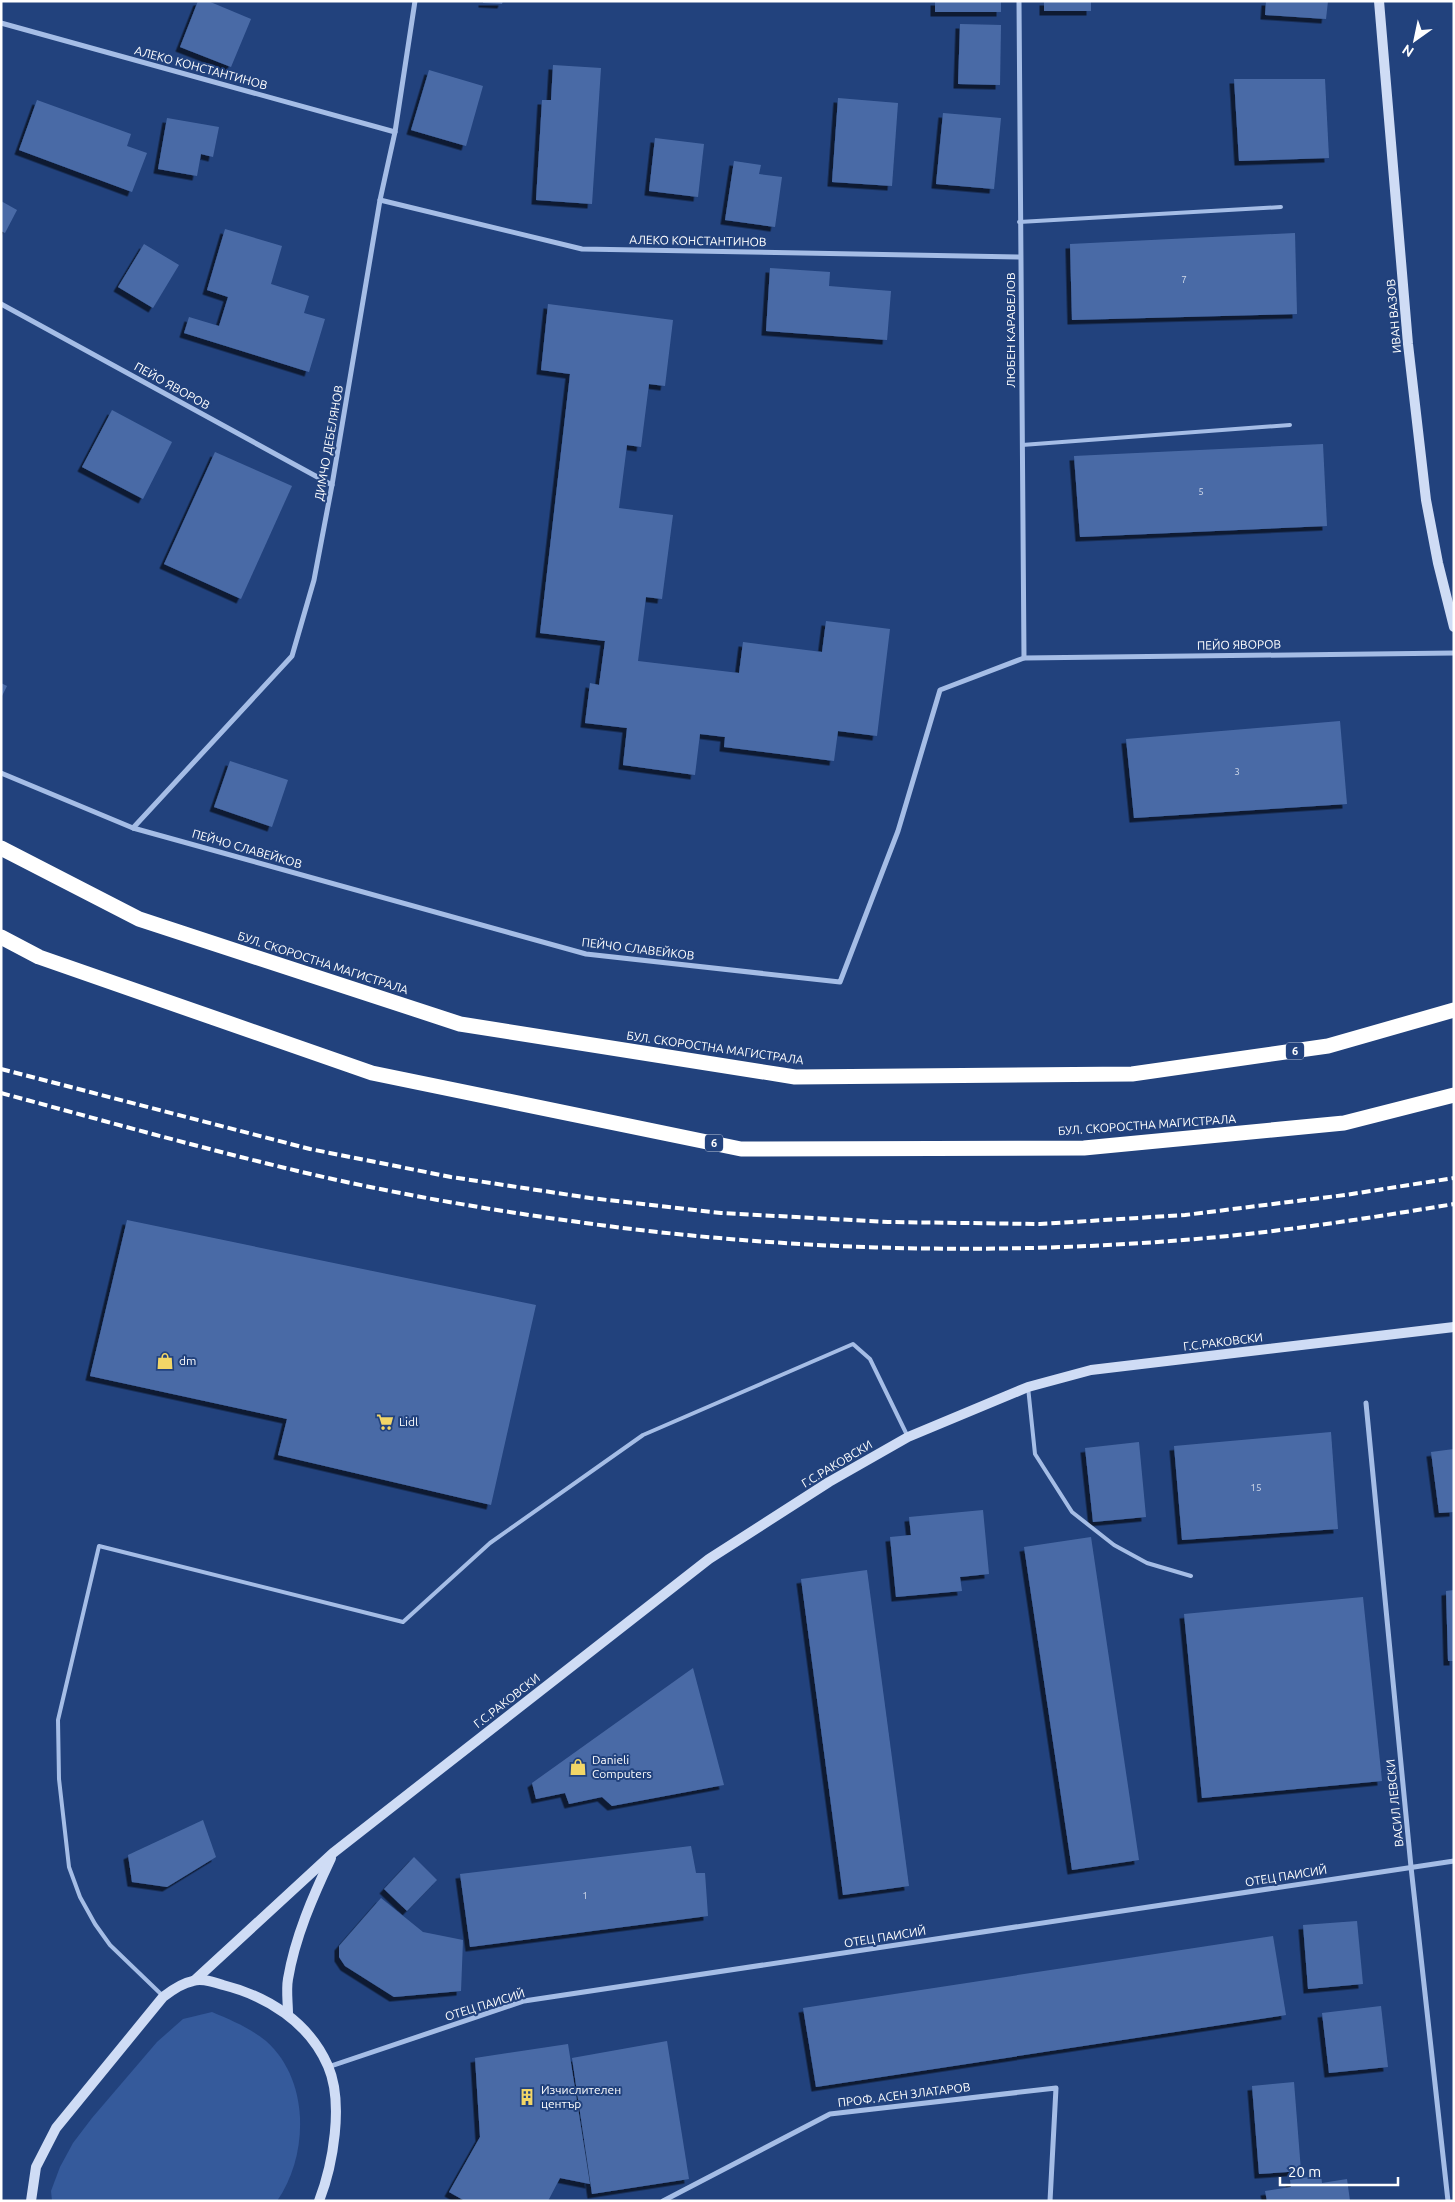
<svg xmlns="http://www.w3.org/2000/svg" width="1455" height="2202" viewBox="0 0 1455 2202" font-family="Ubuntu,sans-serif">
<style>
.green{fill:#355a9b}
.building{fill:#4a6ba6;filter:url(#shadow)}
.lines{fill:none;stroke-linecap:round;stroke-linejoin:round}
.lane{stroke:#a5bde6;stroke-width:4}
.street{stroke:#a5bde6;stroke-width:5}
.secondary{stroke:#cfdcf5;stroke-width:10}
.highway{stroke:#fff;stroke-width:15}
.rail{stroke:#fff;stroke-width:4;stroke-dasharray:9 4;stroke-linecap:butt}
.labels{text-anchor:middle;stroke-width:4;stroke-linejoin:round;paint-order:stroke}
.number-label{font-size:10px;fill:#d2dae9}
.shield{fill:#22427d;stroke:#bdc6d8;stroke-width:1}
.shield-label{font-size:11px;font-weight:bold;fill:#fff}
.street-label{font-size:12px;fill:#fff;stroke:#22427d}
.poi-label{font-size:12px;fill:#fff;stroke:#22427d;text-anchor:start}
</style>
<defs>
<filter id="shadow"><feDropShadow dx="-4.5" dy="4.5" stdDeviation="0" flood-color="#0009"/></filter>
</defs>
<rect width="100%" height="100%" fill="#22427d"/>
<path class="green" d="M212 2012C231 2020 250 2028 266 2041 310 2080 309 2155 277 2201H52L51 2191 60 2167 73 2143 92 2118 157 2042 183 2019Z"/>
<g class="building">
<path d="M198 1H208L251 19 231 67 180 47Z"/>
<path d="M483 1H503L502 4 483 3Z"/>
<rect x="935" y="1" width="66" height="11"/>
<rect x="1044" y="1" width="47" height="10"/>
<path d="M1266 1H1328L1326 19 1265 15Z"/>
<path d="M960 24 1001 25 1000 85 958 84Z"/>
<path d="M553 65 601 68 592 204 536 200 542 100H551Z"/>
<path d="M429 70 483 86 466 146 411 130Z"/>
<path d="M1234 79H1325L1329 158 1239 161Z"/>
<path d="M838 98 898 103 892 186 832 182Z"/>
<path d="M37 100 131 134 127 146 147 153 132 192 19 150Z"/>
<path d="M943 113 1001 118 994 189 936 184Z"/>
<path d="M167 118 219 127 213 157 201 154 197 176 158 169Z"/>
<path d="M655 138 704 144 698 197 649 191Z"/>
<path d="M734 161 761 165 759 174 782 177 775 227 725 220Z"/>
<path d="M1 201 17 210 5 233 1 231Z"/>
<path d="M225 229 282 246 271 284 309 296 304 313 325 319 309 372 184 333 189 317 219 326 228 297 207 290Z"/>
<path d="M1295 233 1297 314 1072 320 1070 244Z"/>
<path d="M144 244 179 265 153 308 118 287Z"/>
<path d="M770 268 830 272 829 286 891 291 887 340 766 331Z"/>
<path d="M548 304 673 320 665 386 649 384 641 447 627 445 619 508 673 515 662 599 646 597 638 661 739 673 743 642 822 652 826 621 890 629 877 736 838 731 834 761 724 747 725 737 700 734 695 775 623 765 627 728 585 723 590 683 599 685 605 641 540 633 570 374 541 370Z"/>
<path d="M112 410 172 442 143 499 82 467Z"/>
<path d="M1323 444 1327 526 1080 537 1074 456Z"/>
<path d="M215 452 292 486 241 599 164 564Z"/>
<path d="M1 683 7 686 1 698Z"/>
<path d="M1340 721 1347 804 1134 818 1126 739Z"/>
<path d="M230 761 288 780 272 827 214 807Z"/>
<path d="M127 1220 536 1305 491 1505 278 1455 287 1419 90 1376Z"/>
<path d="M1331 1432 1338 1529 1182 1540 1174 1446Z"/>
<path d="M1139 1442 1146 1517 1093 1522 1085 1448Z"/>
<path d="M1454 1449V1512L1439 1513 1431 1452Z"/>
<path d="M983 1510 989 1574 960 1577 962 1591 896 1597 890 1537 911 1535 909 1517Z"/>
<path d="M1091 1537 1139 1860 1072 1870 1024 1547Z"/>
<path d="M867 1570 909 1886 843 1895 801 1579Z"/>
<path d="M1454 1590V1661H1448L1446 1591Z"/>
<path d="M1363 1597 1382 1781 1202 1798 1184 1614Z"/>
<path d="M693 1668 724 1785 612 1806 602 1797 569 1804 565 1793 536 1799 532 1783Z"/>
<path d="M203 1820 216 1857 167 1887 132 1882 128 1855Z"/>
<path d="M691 1846 696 1873H705L708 1916 470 1947 460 1874Z"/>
<path d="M414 1857 437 1880 407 1911 384 1889Z"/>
<path d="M381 1898 423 1932 463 1940 461 1991 394 1997 345 1966 339 1957V1946Z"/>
<path d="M1357 1921 1363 1984 1308 1989 1303 1925Z"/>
<path d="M1273 1936 1286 2015 816 2087 803 2008Z"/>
<path d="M1381 2006 1388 2067 1329 2073 1322 2013Z"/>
<path d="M667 2041 689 2179 592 2194 572 2058Z"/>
<path d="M568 2044 590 2184 560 2178 548 2201H465L449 2192 480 2137 475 2058Z"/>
<path d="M1294 2082 1301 2171 1259 2174 1252 2086Z"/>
<path d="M1321 2175 1322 2183 1347 2179 1350 2201H1267L1265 2191 1291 2187 1290 2180Z"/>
</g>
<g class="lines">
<g class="lane">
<path d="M1019 222 1281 207"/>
<path d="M1022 445 1290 425"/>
<path d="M1028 1387 1035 1454 1072 1512 1114 1545 1147 1563 1191 1576"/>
<path d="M163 1996 110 1945 95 1924 80 1897 69 1867 59 1779 58 1720 99 1546 403 1622 490 1543 643 1435 853 1344 870 1359 907 1435"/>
</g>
<g class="street">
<path d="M1019 1 1024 658"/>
<path d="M1 23 395 132"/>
<path d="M380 200 582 249 1020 257"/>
<path d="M1 304 332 485"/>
<path d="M1 773 133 828 586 954 840 982 898 831 940 690 1024 658 1454 653"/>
<path d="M133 828 292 656 314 580 332 485 380 200 395 132 415 1"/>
<path d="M1366 1403 1411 1867 1448 2201"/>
<path d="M328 2067 524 2001 1454 1861"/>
<path d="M663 2201 830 2114 1056 2088 1050 2201"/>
</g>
<g class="secondary">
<path d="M1379 1 1408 344 1426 500 1438 563 1454 627"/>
<path d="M195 1980 333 1853 709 1559 829 1482 908 1437 1028 1387 1091 1370 1454 1327"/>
<path d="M288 2014C288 2003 286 1990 288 1979 295 1937 313 1896 331 1858"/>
<path d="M31 2201 36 2167 56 2128 163 1997C172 1990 182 1983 193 1981 202 1978 214 1982 223 1985 267 1996 309 2022 328 2066 344 2103 333 2165 319 2201"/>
</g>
<g class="highway">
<path d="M1 848 139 919 460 1024 795 1077 1132 1074 1328 1046 1454 1010"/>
<path d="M1 937 39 957 372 1073 741 1149 1084 1148 1344 1123 1454 1095"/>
</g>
<g class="rail">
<path d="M1 1069 310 1149 451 1177 590 1198 721 1213 888 1222 1040 1224 1185 1215 1345 1195 1454 1178"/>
<path d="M1 1093C101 1120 201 1148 302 1172 395 1194 490 1210 585 1223 781 1250 986 1256 1183 1240 1274 1233 1364 1219 1454 1204"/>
</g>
</g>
<defs>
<g id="shop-bare" transform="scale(1.35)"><path d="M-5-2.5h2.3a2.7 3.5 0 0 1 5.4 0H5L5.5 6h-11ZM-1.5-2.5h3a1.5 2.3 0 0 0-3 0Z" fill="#f2d667" stroke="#22427d" stroke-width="2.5" paint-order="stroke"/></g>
<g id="supermarket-bare" transform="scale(1.35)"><path d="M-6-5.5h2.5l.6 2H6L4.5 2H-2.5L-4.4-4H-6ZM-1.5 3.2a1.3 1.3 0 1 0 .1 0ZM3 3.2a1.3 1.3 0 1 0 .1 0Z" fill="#f2d667" stroke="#22427d" stroke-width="2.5" paint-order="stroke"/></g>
<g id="building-bare" transform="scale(1.35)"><path d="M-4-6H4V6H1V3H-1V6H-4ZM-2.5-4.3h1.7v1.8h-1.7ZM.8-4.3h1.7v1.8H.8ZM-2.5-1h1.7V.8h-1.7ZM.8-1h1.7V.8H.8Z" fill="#f2d667" stroke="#22427d" stroke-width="2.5" paint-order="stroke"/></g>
</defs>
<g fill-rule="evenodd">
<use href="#shop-bare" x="165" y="1361"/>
<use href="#supermarket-bare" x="385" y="1422"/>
<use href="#shop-bare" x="578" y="1767"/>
<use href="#building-bare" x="527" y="2097"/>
</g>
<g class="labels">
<g class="number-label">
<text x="1184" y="283">7</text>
<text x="1201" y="495">5</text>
<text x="1237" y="775">3</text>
<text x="1256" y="1491">15</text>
<text x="585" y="1899">1</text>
</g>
<g class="shield">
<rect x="1286" y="1042.5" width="18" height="17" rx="4"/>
<rect x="705" y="1134.5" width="18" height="17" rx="4"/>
</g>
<g class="shield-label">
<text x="1295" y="1055">6</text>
<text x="714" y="1147">6</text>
</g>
<g class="street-label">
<text transform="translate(201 68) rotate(15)" y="4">АЛЕКО КОНСТАНТИНОВ</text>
<text transform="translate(698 241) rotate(1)" y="4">АЛЕКО КОНСТАНТИНОВ</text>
<text transform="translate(1394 316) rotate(-95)" y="4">ИВАН ВАЗОВ</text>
<text transform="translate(1011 330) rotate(-90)" y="4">ЛЮБЕН КАРАВЕЛОВ</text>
<text transform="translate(172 386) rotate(29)" y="4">ПЕЙО ЯВОРОВ</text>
<text transform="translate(329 443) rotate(-80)" y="4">ДИМЧО ДЕБЕЛЯНОВ</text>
<text transform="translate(1239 645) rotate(-1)" y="4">ПЕЙО ЯВОРОВ</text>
<text transform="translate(247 849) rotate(16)" y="4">ПЕЙЧО СЛАВЕЙКОВ</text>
<text transform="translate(638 949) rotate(7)" y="4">ПЕЙЧО СЛАВЕЙКОВ</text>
<text transform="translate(323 963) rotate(18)" y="4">БУЛ. СКОРОСТНА МАГИСТРАЛА</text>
<text transform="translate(715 1048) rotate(8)" y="4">БУЛ. СКОРОСТНА МАГИСТРАЛА</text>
<text transform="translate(1147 1125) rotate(-4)" y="4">БУЛ. СКОРОСТНА МАГИСТРАЛА</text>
<text transform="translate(1223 1342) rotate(-7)" y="4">Г.С.РАКОВСКИ</text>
<text transform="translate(837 1464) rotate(-31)" y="4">Г.С.РАКОВСКИ</text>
<text transform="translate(507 1701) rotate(-38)" y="4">Г.С.РАКОВСКИ</text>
<text transform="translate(1395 1803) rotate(-96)" y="4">ВАСИЛ ЛЕВСКИ</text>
<text transform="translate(1286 1876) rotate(-9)" y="4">ОТЕЦ ПАИСИЙ</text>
<text transform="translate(885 1937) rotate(-9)" y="4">ОТЕЦ ПАИСИЙ</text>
<text transform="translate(485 2005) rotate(-17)" y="4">ОТЕЦ ПАИСИЙ</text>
<text transform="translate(904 2095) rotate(-7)" y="4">ПРОФ. АСЕН ЗЛАТАРОВ</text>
</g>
<g class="poi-label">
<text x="179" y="1365">dm</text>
<text x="399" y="1426">Lidl</text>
<text x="592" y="1764">Danieli<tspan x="592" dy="14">Computers</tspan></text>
<text x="541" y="2094">Изчислителен<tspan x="541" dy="14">център</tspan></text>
</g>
</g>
<rect width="1455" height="2202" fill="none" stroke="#ffffff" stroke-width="5"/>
<g transform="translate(1415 40) rotate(213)" stroke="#22427d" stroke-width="4" paint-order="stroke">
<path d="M0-4L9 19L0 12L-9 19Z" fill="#ffffff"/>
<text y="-8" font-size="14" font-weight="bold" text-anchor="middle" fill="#ffffff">N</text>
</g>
<path d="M1280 2177v8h118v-8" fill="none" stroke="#ffffff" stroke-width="2.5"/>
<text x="1288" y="2177" font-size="15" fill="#ffffff" stroke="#22427d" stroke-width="4" paint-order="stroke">20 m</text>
</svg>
